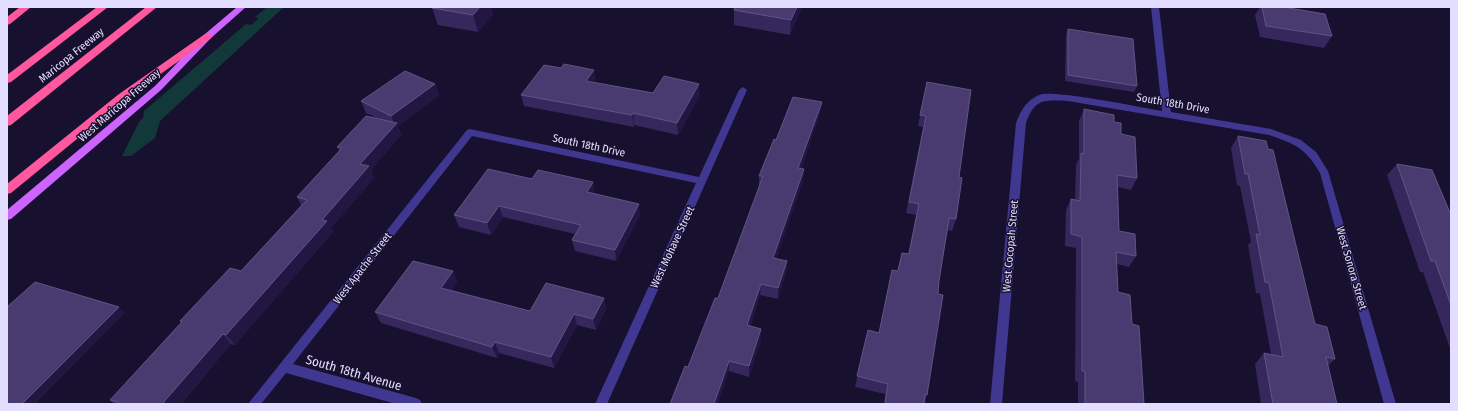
<svg xmlns="http://www.w3.org/2000/svg" width="1458" height="411" viewBox="0 0 1458 411" font-family="'Fira Sans Condensed',sans-serif">
<style>
.green{fill:#123839}
.lines{fill:none;stroke-linecap:round;stroke-linejoin:round}
.minor{fill:#403791;fill-rule:evenodd}
.major{fill:#ce64ff;fill-rule:evenodd}
.highway{fill:#ff589e;fill-rule:evenodd}
.wall{fill:#36285d}
.shaded-wall{fill:#221643}
.building{fill:#493b6f;stroke:#615485}
.labels{text-anchor:middle;stroke-width:3;stroke-linejoin:round;paint-order:stroke}
.street-label{font-size:11px;fill:#e3ddff;stroke:#17102e}
.near-street-label{font-size:13px;fill:#e3ddff;stroke:#17102e}
</style>
<rect width="100%" height="100%" fill="#17102e"/>
<path class="green" d="M267 7H284L160 121 155 138 131 156H122L139 122 143 118 144 111 246 24 251 25 259 18 255 17Z"/>
<g class="lines">
<g class="minor">
<path d="M1151 7H1159L1171 112 1271 129 1301 140 1316 152 1328 171 1396 404H1384L1320 173C1305 148 1297 145 1269 135L1068 101C1044 100 1035 98 1026 123L1002 404H990L1016 123C1022 109 1025 102 1039 95 1052 89 1143 108 1162 111Z"/>
<path d="M743 87 747 90 607 404H595L696 183 472 136 293 364 416 398 420 400 422 404H396L286 373 261 404H248L467 130 470 129 699 177 739 90Z"/>
</g>
<path class="major" d="M237 7H246L211 38 161 90 11 219 7 220V210L155 86 205 34Z"/>
<g class="highway">
<path d="M20 7H31L10 24 7 25V17Z"/>
<path d="M97 7H108L11 82 7 83V75Z"/>
<path d="M146 7H157L11 125 7 126V116Z"/>
<path d="M208 33 213 36 211 38 127 98 11 193 7 194V184L119 94 205 34Z"/>
</g>
</g>
<g class="wall">
<path d="M433 7H491L493 15 478 32 438 25 432 8Z"/>
<path d="M802 7 790 35 734 25V10Z"/>
<path d="M1260 7H1283L1332 36 1324 48 1260 37 1255 15Z"/>
<path d="M1068 29 1137 86 1134 92 1065 81 1066 35Z"/>
<path d="M596 81 594 83 653 93 700 95 678 135 634 125V127L524 106 521 95Z"/>
<path d="M927 82 959 177 956 219 952 231 948 230 939 281 927 395 924 404H884L885 394 855 387 868 330 879 333 890 281 897 271 902 253 908 254 916 215 906 213 923 127 918 126Z"/>
<path d="M435 84 439 95 398 126 401 135 371 170 374 178 331 228 333 232 235 345 231 344 181 404H114L110 400 181 322 180 321 241 271 301 205 297 197 339 151 337 147 381 120 366 113 361 101Z"/>
<path d="M822 102 820 113 801 169H804L803 181 776 258 787 261 786 272 778 299 760 295 750 326 761 329V340L749 377 729 371 688 367 718 298 759 187V176L776 140Z"/>
<path d="M1084 109 1114 122 1121 134 1137 178 1131 190 1118 187 1119 231 1136 256 1129 267 1117 264 1118 292 1132 324 1144 404H1078V382L1075 381 1076 248 1065 246 1066 210 1071 199 1075 200 1076 165 1079 158V121Z"/>
<path d="M1238 136 1268 149 1315 324 1335 359 1328 366 1337 404H1261L1255 364 1264 353 1271 354 1260 294 1256 293 1248 245 1251 242 1240 186 1237 185 1231 148Z"/>
<path d="M1397 164 1451 215V351L1423 272H1420L1387 175Z"/>
<path d="M488 169 595 194 640 215 616 261 575 251 572 240 575 234 503 217 491 235 459 227 454 215Z"/>
<path d="M453 271 457 282 452 290 530 311 604 298 606 309 596 330 577 325 554 368 499 353 497 358 381 323 375 312Z"/>
</g>
<g class="shaded-wall">
<path d="M480 7H491L493 15 478 32 473 15Z"/>
<path d="M797 7H802L790 35 791 20Z"/>
<path d="M594 70 596 81 588 93 586 81Z"/>
<path d="M435 84 439 95 398 126 401 135 371 170 374 178 331 228 333 232 235 345 226 335 322 220 360 164 395 125 391 116Z"/>
<path d="M699 84 700 95 678 135 677 123Z"/>
<path d="M822 102 820 113 797 180 798 168Z"/>
<path d="M633 113 634 125V127L632 115Z"/>
<path d="M804 169 803 181 773 269V258Z"/>
<path d="M593 182 595 194 587 192Z"/>
<path d="M639 204 640 215 616 261 615 250Z"/>
<path d="M499 206 503 217 491 235 487 223Z"/>
<path d="M787 261 786 272 778 299V288Z"/>
<path d="M453 271 457 282 446 299 441 288Z"/>
<path d="M761 284 760 295 746 336 747 325Z"/>
<path d="M604 298 606 309 596 330 593 319Z"/>
<path d="M119 307 125 313 35 404H22Z"/>
<path d="M574 314 577 325 554 368 551 357Z"/>
<path d="M761 329V340L749 377V366Z"/>
<path d="M223 334 231 344 181 404H162Z"/>
<path d="M495 342 499 353 497 358 492 347Z"/>
<path d="M729 361V371L718 404H714Z"/>
</g>
<g class="building">
<path d="M433 7H480L473 15 432 8Z"/>
<path d="M735 7H797L791 20 734 10Z"/>
<path d="M1262 7H1283L1325 14 1332 36 1266 26Z"/>
<path d="M1068 29 1133 39 1137 86 1068 75Z"/>
<path d="M564 64 594 70 586 81 653 93 664 76 699 84 677 123 633 113 632 115 521 95 544 65 561 68Z"/>
<path d="M405 71 435 84 391 116 361 101Z"/>
<path d="M927 82 971 90 959 177 962 178 956 219 949 218 939 281 938 294 943 295 927 395 925 394 924 404H885L888 384 857 376 868 330 879 333 892 270 898 271 902 253 909 254 919 204 909 202 926 116 920 115Z"/>
<path d="M793 97 822 102 798 168 804 169 773 258 787 261 778 288 761 284 747 325 761 329 749 366 729 361 714 404H670L685 366 688 367 715 298H718L763 176H759L774 139 776 140Z"/>
<path d="M1084 109 1114 115V122L1121 123V134L1135 137 1137 178 1117 175 1119 231 1135 234 1136 256 1116 252 1118 292 1130 295 1132 324 1139 326 1144 404H1085V371H1082V237L1071 234V199L1080 201 1081 153 1084 154Z"/>
<path d="M366 116 397 123 360 164 369 166 322 220 327 221 226 335 223 334 162 404H117L118 402 110 400 182 322 180 321 230 268 241 271 307 200 297 197 342 148 337 147Z"/>
<path d="M1238 136 1266 141 1268 149 1273 150 1315 324 1327 327 1335 359 1326 357 1337 404H1273L1264 353 1283 357 1269 283 1265 282 1256 234 1260 235 1248 174H1245Z"/>
<path d="M1397 164 1432 170 1451 215V305L1435 261H1431Z"/>
<path d="M488 169 532 179 538 170 593 182 587 192 639 204 615 250 572 240 581 225 499 206 487 223 454 215Z"/>
<path d="M413 261 453 271 441 288 530 311 546 283 604 298 593 319 574 314 551 357 495 342 492 347 375 312Z"/>
<path d="M35 282 119 307 22 404H7V307Z"/>
</g>
<g class="labels">
<g class="street-label">
<text transform="translate(71 55) rotate(-39)" y="4">Maricopa Freeway</text>
<text transform="translate(1173 103) rotate(10)" y="4">South 18th Drive</text>
<text transform="translate(119 105) rotate(-41)" y="4">West Maricopa Freeway</text>
<text transform="translate(589 145) rotate(12)" y="4">South 18th Drive</text>
<text transform="translate(1010 246) rotate(-85)" y="4">West Cocopah Street</text>
<text transform="translate(672 247) rotate(-65)" y="4">West Mohave Street</text>
<text transform="translate(362 268) rotate(-52)" y="4">West Apache Street</text>
<text transform="translate(1352 268) rotate(74)" y="4">West Sonora Street</text>
</g>
<g class="near-street-label">
<text transform="translate(354 372) rotate(16)" y="5">South 18th Avenue</text>
</g>
</g>
<rect width="1458" height="411" fill="none" stroke="#e3ddff" stroke-width="16"/>
</svg>
